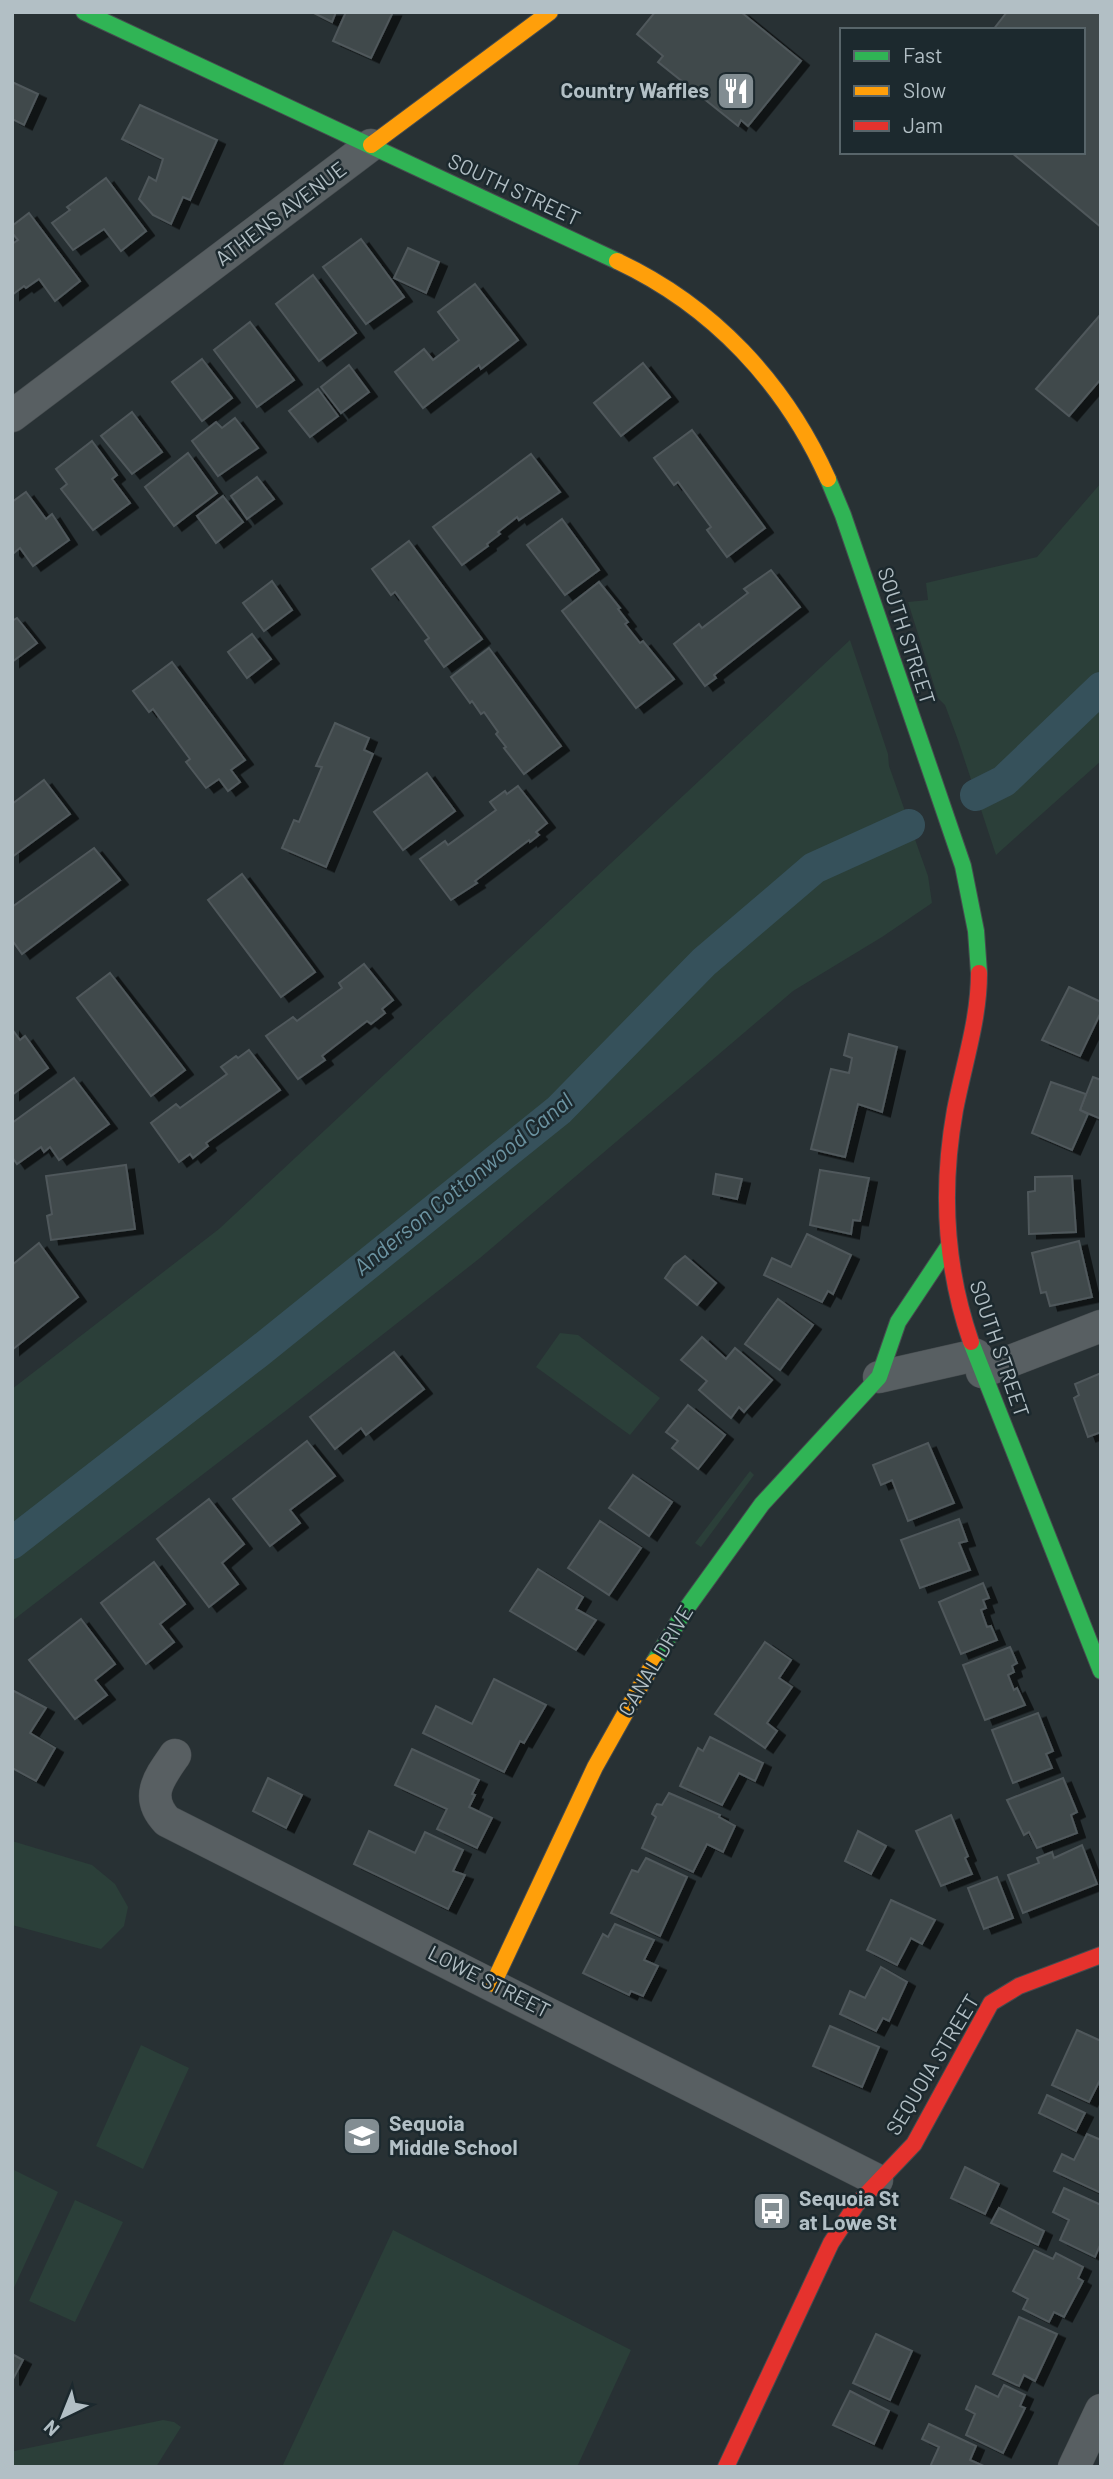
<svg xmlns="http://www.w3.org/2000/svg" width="1113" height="2479" viewBox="0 0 1113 2479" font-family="Barlow,sans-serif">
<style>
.green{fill:#2b3f39}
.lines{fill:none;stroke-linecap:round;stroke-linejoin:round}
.canal{stroke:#36515b;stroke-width:32}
.building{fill:#41494c;stroke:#50585b;stroke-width:2;filter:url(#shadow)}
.street-casing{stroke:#464c4f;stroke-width:33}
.fast-casing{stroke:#464c4f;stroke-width:18}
.slow-casing{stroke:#464c4f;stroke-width:18}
.jam-casing{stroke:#464c4f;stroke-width:18}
.street{stroke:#585f62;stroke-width:32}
.fast{stroke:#30b455;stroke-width:16}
.slow{stroke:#ff9f0a;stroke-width:16}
.jam{stroke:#e5322d;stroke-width:16}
.labels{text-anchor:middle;stroke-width:5;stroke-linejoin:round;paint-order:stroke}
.poi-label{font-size:21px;font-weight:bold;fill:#b2bfc5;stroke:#1c292e;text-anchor:start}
.street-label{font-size:21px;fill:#b2bfc5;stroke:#1c292e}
.water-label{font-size:23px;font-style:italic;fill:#6c94a2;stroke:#1c292e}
</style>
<defs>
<filter id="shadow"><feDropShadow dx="8" dy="4.5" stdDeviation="0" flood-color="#0009"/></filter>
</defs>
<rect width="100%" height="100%" fill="#283134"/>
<g class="green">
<path d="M1101 483V761L996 855 958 740 945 705 938 698 908 602 928 600 926 583 1037 557Z"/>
<path d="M850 640 888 754 889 766 928 876 932 903 882 937 793 991 480 1258 288 1409 12 1621V1389L219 1229Z"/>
<path d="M560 1333 578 1335 660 1398 630 1435 536 1367Z"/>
<path d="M750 1471 754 1475 701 1547 695 1543Z"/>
<path d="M12 1841 92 1865 115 1884 128 1907 124 1926 101 1949 12 1925Z"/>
<path d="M141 2045 189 2068 143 2169 96 2146Z"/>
<path d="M12 2169 58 2192 12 2292Z"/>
<path d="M75 2200 123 2222 75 2322 29 2301Z"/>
<path d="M393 2230 631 2350 577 2467H282Z"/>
<path d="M163 2420 174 2422 181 2427 156 2467H12L14 2451Z"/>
</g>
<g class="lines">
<g class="canal">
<path d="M976 795 1004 781 1101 688"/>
<path d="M12 1543 257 1353 559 1110 704 962 814 868 909 825"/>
</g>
</g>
<g class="building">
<path d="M312 12H336L332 22Z"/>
<path d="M346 12H393L371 58 333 41Z"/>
<path d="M655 12H741L801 61 748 126 741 120 738 126 658 62 663 56 637 34Z"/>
<path d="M1007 12H1101V227L1011 152H1083V30H993Z"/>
<path d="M12 82 38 94 24 125 12 119Z"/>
<path d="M140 105 217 140 190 200 183 197 171 224 153 215 139 199 149 177 156 181 163 159 122 139Z"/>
<path d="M106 178 146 231 121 251 104 229 73 250 52 223 70 210 67 207Z"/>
<path d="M29 213 80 281 55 301 39 279 26 288 24 286 12 295V244L18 240 12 233V226Z"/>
<path d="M361 239 404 297 366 324 323 267Z"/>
<path d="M408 248 439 262 426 293 394 278Z"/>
<path d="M313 275 356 333 319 361 276 304Z"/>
<path d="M475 284 518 340 481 369 479 365 423 408 395 372 424 349 433 360 459 340 438 312Z"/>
<path d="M1101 314V379L1069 416 1036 389Z"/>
<path d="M250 322 294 380 257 407 214 350Z"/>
<path d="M202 359 232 398 202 421 172 382Z"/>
<path d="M643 363 670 397 621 436 594 403Z"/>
<path d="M349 365 369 392 341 413 321 387Z"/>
<path d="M318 389 338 416 310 437 289 411Z"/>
<path d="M132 412 162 452 132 474 101 436Z"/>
<path d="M235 418 258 448 218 476 192 441 216 422 222 428Z"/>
<path d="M692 430 765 528 727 557 707 530 711 527 678 482 674 485 654 458Z"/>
<path d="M92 441 117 475 112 479 130 503 93 530 61 489 67 484 56 469Z"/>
<path d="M188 453 217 493 174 526 145 487Z"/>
<path d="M531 454 560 492 519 520 517 517 498 532 500 534 487 544 488 546 462 565 433 527Z"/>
<path d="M257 477 274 499 247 519 231 496Z"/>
<path d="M26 492 46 519 52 514 69 540 33 566 20 548 14 553 12 551V502Z"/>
<path d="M223 496 243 522 216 543 197 516Z"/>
<path d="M562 519 599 570 565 595 527 545Z"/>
<path d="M409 541 482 639 444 667 425 641 429 638 395 592 391 595 372 569Z"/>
<path d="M771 570 800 607 714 675 716 678 705 686 674 644 699 624 702 628 748 593 744 589Z"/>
<path d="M272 581 292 610 264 631 243 603Z"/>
<path d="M599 582 620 608 618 609 628 622 625 624 640 643 643 641 674 679 636 708 562 611Z"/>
<path d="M17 618 37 643 12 662V621Z"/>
<path d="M252 634 271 659 247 678 228 652Z"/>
<path d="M489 648 561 746 524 774 504 748 506 747 496 734 498 732 484 712 481 714 472 701 470 703 451 677Z"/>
<path d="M172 662 245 760 231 770 240 782 228 791 219 779 206 788 186 762 190 759 153 709 149 712 133 691Z"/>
<path d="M335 723 369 738 364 750 373 754 326 867 282 848 294 820 299 822 322 767 316 766Z"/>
<path d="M427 773 455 811 403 850 374 812Z"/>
<path d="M44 780 70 814 12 857V804Z"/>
<path d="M518 786 547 823 536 832 539 835 530 842 529 840 475 881 477 883 451 900 420 859 445 841 448 845 496 810 490 802 505 791 507 794Z"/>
<path d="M94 848 120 880 22 954 12 940V907Z"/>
<path d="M242 874 315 972 281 997 208 900Z"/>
<path d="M364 964 393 1000 382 1009 385 1013 371 1024 367 1021 322 1056 325 1060 298 1079 266 1036 293 1017 297 1021 342 988 339 983Z"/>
<path d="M110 973 185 1070 151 1096 77 998Z"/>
<path d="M1069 987 1101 1002V1012L1080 1056 1042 1040Z"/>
<path d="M12 1029 20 1040 25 1036 48 1068 12 1095Z"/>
<path d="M849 1034 897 1047 882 1112 858 1104 845 1157 811 1149 831 1069 849 1073 852 1058 844 1055Z"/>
<path d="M249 1050 280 1090 206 1143 208 1146 193 1158 190 1154 179 1162 151 1123 176 1104 180 1108 227 1074 221 1067 236 1056 238 1058Z"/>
<path d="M1093 1077 1101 1080V1119L1080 1110Z"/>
<path d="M74 1078 109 1124 59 1160 50 1147 44 1152 41 1147 17 1164 12 1157V1123Z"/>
<path d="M1051 1082 1086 1094 1080 1110 1088 1114 1072 1150 1032 1133Z"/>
<path d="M126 1165 135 1229 51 1240 47 1216 52 1214 46 1176Z"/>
<path d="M820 1170 869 1178 860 1221 853 1220 851 1234 810 1225Z"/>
<path d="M716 1174 742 1179 737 1199 713 1194Z"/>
<path d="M1072 1176 1076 1232 1029 1234 1028 1192 1035 1191V1177Z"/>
<path d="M807 1234 851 1255 833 1294 828 1291 822 1302 764 1275 772 1258 791 1267Z"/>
<path d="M1079 1241 1092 1297 1050 1306 1046 1292 1041 1293 1032 1253Z"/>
<path d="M39 1243 78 1297 12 1350V1265Z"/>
<path d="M685 1256 716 1283 697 1305 665 1278 674 1265Z"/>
<path d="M778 1299 813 1325 780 1370 745 1344Z"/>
<path d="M702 1337 726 1359 735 1348 772 1380 744 1412 739 1407 731 1418 699 1390 707 1381 681 1360Z"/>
<path d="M394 1352 424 1389 366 1435 361 1428 335 1449 310 1417Z"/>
<path d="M1101 1373V1432L1088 1437 1074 1398 1079 1395 1075 1384Z"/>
<path d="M688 1405 725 1435 698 1469 672 1448 678 1441 666 1432Z"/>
<path d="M307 1441 335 1476 290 1510 300 1523 270 1546 233 1499Z"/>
<path d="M928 1443 954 1503 908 1521 892 1480 881 1485 873 1465Z"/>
<path d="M633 1475 672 1502 649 1536 609 1508Z"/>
<path d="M209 1499 244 1544 222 1563 238 1584 209 1607 157 1539Z"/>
<path d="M959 1519 967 1541 959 1543 970 1570 920 1588 901 1540Z"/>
<path d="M600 1521 641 1548 609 1595 568 1568Z"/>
<path d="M154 1562 185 1604 160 1624 174 1642 146 1664 101 1603Z"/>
<path d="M538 1569 583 1597 576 1609 596 1620 576 1650 510 1611Z"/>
<path d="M983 1583 989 1598 983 1600 986 1608 981 1610 987 1627 991 1626 997 1640 961 1654 939 1602Z"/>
<path d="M81 1619 115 1664 95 1680 107 1695 75 1719 29 1660Z"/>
<path d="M765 1642 791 1660 779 1678 792 1687 767 1723 777 1731 765 1748 715 1714Z"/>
<path d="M1010 1647 1017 1663 1012 1666 1014 1672 1008 1675 1014 1690 1017 1688 1025 1705 985 1720 963 1665Z"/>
<path d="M494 1679 546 1705 524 1743 520 1741 504 1772 423 1733 436 1706 472 1724Z"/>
<path d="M12 1690 46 1708 30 1733 55 1748 36 1781 12 1768Z"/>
<path d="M1038 1713 1053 1751 1046 1754 1052 1768 1013 1783 992 1730Z"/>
<path d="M710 1737 763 1763 755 1781 739 1773 722 1805 680 1786 698 1748 703 1751Z"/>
<path d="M412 1749 479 1780 472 1794 475 1795 469 1807 492 1818 477 1848 437 1829 447 1809 395 1785Z"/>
<path d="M268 1778 302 1795 286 1828 253 1811Z"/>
<path d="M1063 1778 1077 1812 1071 1815 1077 1833 1037 1848 1029 1832 1024 1835 1007 1800Z"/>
<path d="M669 1793 720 1815 719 1817 735 1826 723 1852 707 1844 693 1872 642 1848 656 1817 652 1814 655 1807 657 1804 662 1805Z"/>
<path d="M951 1815 968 1856 965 1858 972 1874 941 1886 916 1831Z"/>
<path d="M369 1831 415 1853 425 1832 463 1850 453 1871 465 1875 448 1909 354 1864Z"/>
<path d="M858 1831 886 1846 871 1874 845 1861Z"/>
<path d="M1082 1845 1097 1884 1023 1913 1008 1875 1039 1863 1037 1858 1052 1852 1054 1858Z"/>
<path d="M646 1858 687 1877 660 1936 611 1913 632 1870 638 1872Z"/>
<path d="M997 1877 1013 1918 984 1929 968 1888Z"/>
<path d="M891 1900 935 1920 922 1944 911 1938 897 1965 867 1950Z"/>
<path d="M615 1924 654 1940 644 1960 658 1966 643 1996 631 1991 629 1995 583 1973 603 1934 608 1937Z"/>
<path d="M881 1967 907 1982 889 2021 883 2018 876 2031 840 2014 850 1991 865 1998Z"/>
<path d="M830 2026 879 2047 862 2087 813 2066Z"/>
<path d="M1077 2030 1101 2041V2078L1089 2102 1052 2085Z"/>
<path d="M1047 2095 1085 2113 1076 2131 1039 2113Z"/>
<path d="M1087 2134 1101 2140V2193L1054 2171 1062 2154 1074 2160Z"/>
<path d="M965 2167 999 2184 985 2214 951 2198Z"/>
<path d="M1064 2188 1101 2205V2243L1095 2257 1060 2240 1069 2220 1053 2212Z"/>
<path d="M999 2208 1044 2231 1038 2245 991 2223Z"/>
<path d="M1034 2250 1053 2259 1056 2253 1083 2267 1078 2278 1083 2281 1064 2317 1054 2312 1049 2322 1023 2309 1028 2299 1013 2291Z"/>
<path d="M1019 2317 1057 2334 1035 2381 1024 2375 1019 2386 993 2374Z"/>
<path d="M876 2334 912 2351 890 2400 853 2383Z"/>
<path d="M12 2354 23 2360 12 2381Z"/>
<path d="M1004 2385 1025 2395 1020 2406 1025 2408 1003 2453 966 2435 975 2414 966 2409 976 2386 998 2397Z"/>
<path d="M850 2391 889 2411 874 2444 833 2425Z"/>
<path d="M929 2424 976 2446 970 2460 986 2467H930L939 2447 922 2439Z"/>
</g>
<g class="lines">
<g class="street-casing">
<g id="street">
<path d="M12 416 371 145"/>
<path d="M982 1372 1101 1326"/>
<path d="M879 1377 976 1355"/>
<path d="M175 1755C159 1778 144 1797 167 1821L877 2180"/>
<path d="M1074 2467 1101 2410"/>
</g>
</g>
<g class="fast-casing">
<g id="fast">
<path d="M84 12 617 261"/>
<path d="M828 479 843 515 963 866 976 931 979 973"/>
<path d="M971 1342 1101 1671"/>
<path d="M654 1662 684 1612 762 1504 879 1377 898 1322 948 1247"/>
</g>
</g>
<g class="slow-casing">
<g id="slow">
<path d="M371 145 550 12"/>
<path d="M617 261C713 306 785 383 828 479"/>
<path d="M493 1984 595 1767 654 1662"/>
</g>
</g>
<g class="jam-casing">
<g id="jam">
<path d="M971 1342C945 1267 941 1188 955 1110 964 1063 979 1020 979 973"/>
<path d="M726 2467 831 2243 856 2205 914 2144 991 2003 1019 1986 1101 1955"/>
</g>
</g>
<use href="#street" class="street"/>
<use href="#fast" class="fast"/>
<use href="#slow" class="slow"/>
<use href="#jam" class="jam"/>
</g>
<defs>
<g id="restaurant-square" transform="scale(2.0125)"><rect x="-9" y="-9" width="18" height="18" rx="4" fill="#828d92" stroke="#1c292e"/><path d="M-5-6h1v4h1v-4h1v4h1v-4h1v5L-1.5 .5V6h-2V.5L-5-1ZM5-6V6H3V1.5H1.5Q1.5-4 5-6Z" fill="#fff"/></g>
<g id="school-square" transform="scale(2.0125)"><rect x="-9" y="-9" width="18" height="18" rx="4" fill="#828d92" stroke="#1c292e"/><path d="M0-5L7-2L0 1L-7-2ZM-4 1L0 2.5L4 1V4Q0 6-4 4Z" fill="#fff"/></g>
<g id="bus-square" transform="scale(2.0125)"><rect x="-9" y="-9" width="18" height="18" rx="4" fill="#828d92" stroke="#1c292e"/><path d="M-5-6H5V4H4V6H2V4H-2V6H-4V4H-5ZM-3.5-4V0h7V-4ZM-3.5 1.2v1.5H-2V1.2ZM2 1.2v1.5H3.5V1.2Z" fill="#fff"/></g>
</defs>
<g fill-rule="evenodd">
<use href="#restaurant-square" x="736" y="91"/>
<use href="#school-square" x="362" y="2136"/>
<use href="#bus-square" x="772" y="2211"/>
</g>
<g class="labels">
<g class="poi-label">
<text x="709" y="98" text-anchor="end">Country Waffles</text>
<text x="389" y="2131">Sequoia<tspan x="389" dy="24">Middle School</tspan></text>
<text x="799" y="2206">Sequoia St<tspan x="799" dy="24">at Lowe St</tspan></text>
</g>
<g class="street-label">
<text transform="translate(514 190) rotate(25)" y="7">SOUTH STREET</text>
<text transform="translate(281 214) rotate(-37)" y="7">ATHENS AVENUE</text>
<text transform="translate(906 636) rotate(72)" y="7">SOUTH STREET</text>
<text transform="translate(999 1349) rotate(71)" y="7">SOUTH STREET</text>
<text transform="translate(656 1661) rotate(-59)" y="7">CANAL DRIVE</text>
<text transform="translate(489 1982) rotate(27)" y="7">LOWE STREET</text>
<text transform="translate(933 2065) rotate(-59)" y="7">SEQUOIA STREET</text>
</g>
<g class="water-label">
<text transform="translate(463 1184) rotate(-39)" y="8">Anderson Cottonwood Canal</text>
</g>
</g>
<rect width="1113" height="2479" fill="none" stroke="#b2bfc5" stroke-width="28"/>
<rect x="840" y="28" width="245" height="126" fill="#1c292e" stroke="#58656a" stroke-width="2"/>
<rect x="854" y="51" width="35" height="10" fill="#30b455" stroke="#58656a" stroke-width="2"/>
<text x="903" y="63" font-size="21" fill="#b2bfc5">Fast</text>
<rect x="854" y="86" width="35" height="10" fill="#ff9f0a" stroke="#58656a" stroke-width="2"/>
<text x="903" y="98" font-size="21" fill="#b2bfc5">Slow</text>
<rect x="854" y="121" width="35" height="10" fill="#e5322d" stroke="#58656a" stroke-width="2"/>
<text x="903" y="133" font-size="21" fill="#b2bfc5">Jam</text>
<g transform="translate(63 2416) rotate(223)" stroke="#1c292e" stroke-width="5" paint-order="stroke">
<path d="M0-5L12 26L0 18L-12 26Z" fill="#b2bfc5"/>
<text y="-10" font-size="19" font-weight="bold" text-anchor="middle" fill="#b2bfc5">N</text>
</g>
</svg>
